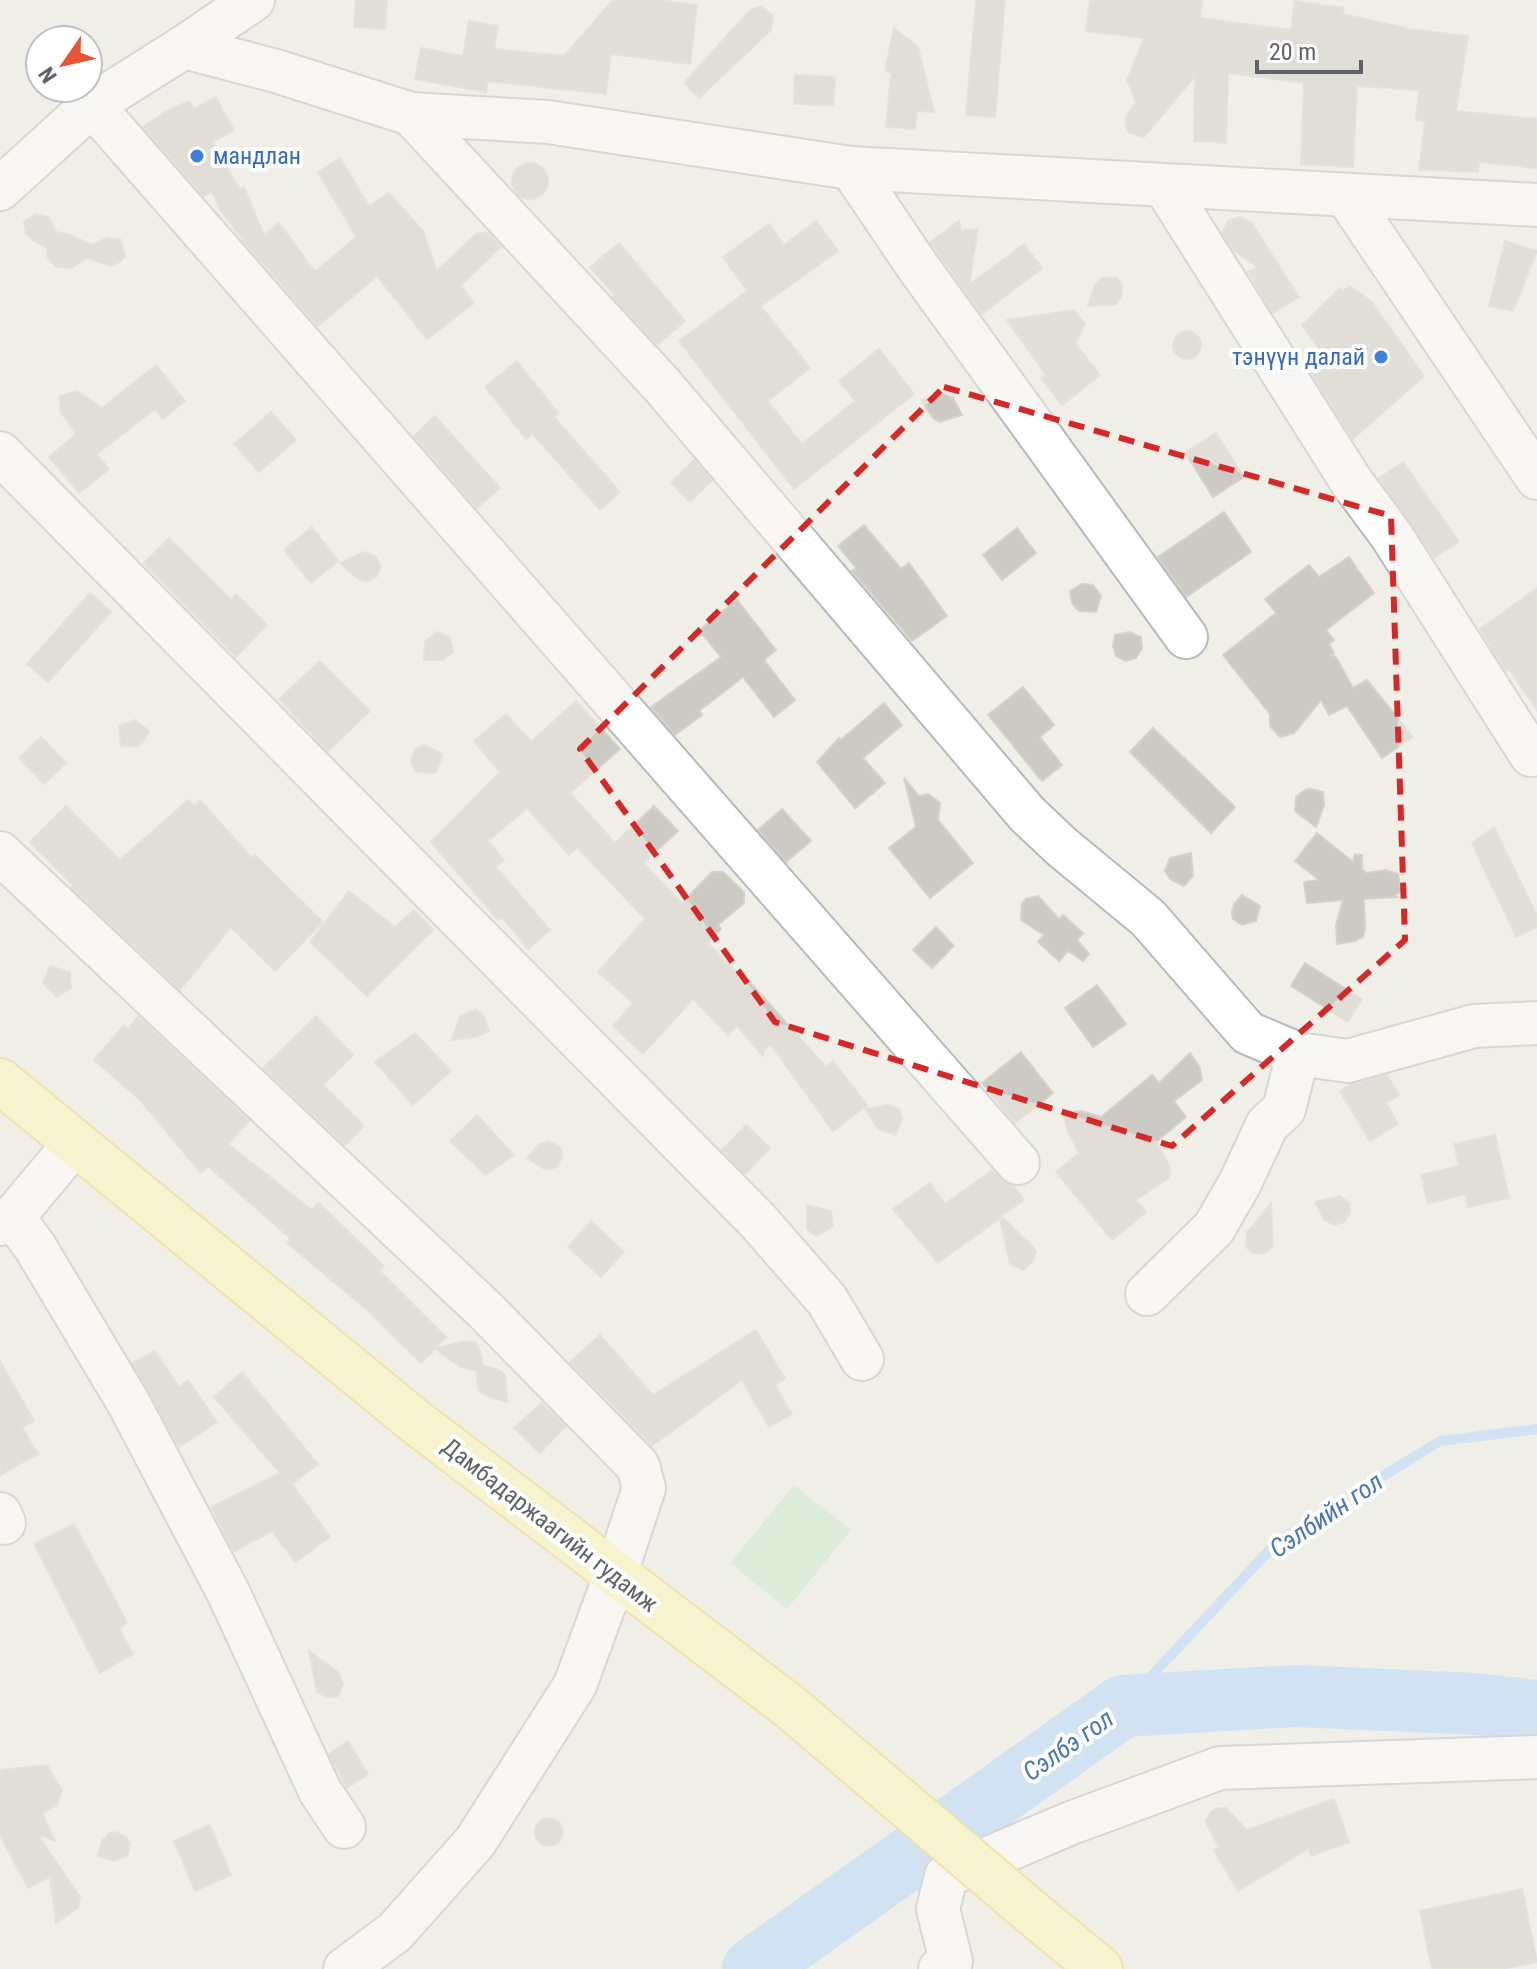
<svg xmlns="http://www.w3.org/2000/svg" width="1537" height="1969" viewBox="0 0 1537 1969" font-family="'Roboto Condensed',sans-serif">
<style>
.green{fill:#c5e7c8}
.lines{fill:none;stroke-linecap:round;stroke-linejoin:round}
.stream{stroke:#aad2fe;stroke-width:10}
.river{stroke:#aad2fe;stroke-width:62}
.building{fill:#cccac4;stroke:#d5d2c6;stroke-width:2}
.minor-casing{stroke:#b7b9bd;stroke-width:46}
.major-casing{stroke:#f0d461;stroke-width:48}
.minor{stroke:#fff;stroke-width:42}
.major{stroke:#fef8af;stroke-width:44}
.major-bridge-casing{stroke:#f0d461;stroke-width:48;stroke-linecap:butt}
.major-bridge{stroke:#fef8af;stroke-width:44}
.marked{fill:none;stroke:#d62828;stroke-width:6;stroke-dasharray:16 10;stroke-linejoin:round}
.shop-dot{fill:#3f7fe0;stroke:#fff;stroke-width:3}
.labels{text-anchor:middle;stroke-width:8;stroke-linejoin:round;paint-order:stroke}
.shop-label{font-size:24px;fill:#366cbe;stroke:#fff;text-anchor:start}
.street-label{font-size:24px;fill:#5f6267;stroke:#fff}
.water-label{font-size:26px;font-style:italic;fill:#4876ba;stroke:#fff}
</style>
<rect width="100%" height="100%" fill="#f0efe7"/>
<path class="green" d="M794 1485 851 1530 787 1609 730 1563Z"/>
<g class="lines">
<path class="stream" d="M1123 1706 1278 1541 1440 1441 1537 1429"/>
<path class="river" d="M753 1969 1123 1706 1296 1696 1476 1704 1537 1711"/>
</g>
<g class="building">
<path d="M356 0H387L385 29 354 27Z"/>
<path d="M613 0H660L697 5 690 64 611 54 606 94 488 81 486 92 415 79 421 48 463 56 469 21 498 26 494 49 564 56Z"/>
<path d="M976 0H1005L995 117 966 115Z"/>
<path d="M1090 0H1203L1200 18 1291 30 1295 1 1344 8 1343 14 1410 29 1468 36 1456 111 1537 119V168L1479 162 1478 172 1419 170 1425 121 1416 120 1419 90 1357 86 1353 167 1301 164 1304 83 1228 73 1226 143 1194 141 1195 76 1144 137 1135 135 1129 133 1126 126V117L1136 102 1127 80 1144 38 1086 31Z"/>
<path d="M761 6 773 16 771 30 699 98 684 83 750 10Z"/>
<path d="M894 28 918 47 934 112 917 111 915 129 886 127 891 73 885 71Z"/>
<path d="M795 75 835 77 833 105 794 104Z"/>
<path d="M216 97 234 130 212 142 240 189 244 187 264 235 279 223 315 272 356 237 318 172 340 158 369 206 389 193 423 231 437 271 477 233H488L501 247 461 285 474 303 427 339 377 276 318 326 245 243 220 209 212 191 204 196 143 127 167 111 189 101 194 109Z"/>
<circle cx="530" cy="181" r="18"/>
<path d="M35 214 49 217 56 232 71 235 91 245 107 238 121 240 125 256 120 262 111 266 87 258 72 268 56 267 48 258 46 247 32 240 26 233 24 222Z"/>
<path d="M1239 217 1251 222 1299 297 1273 313 1248 272 1257 267 1233 250 1222 232 1229 220Z"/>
<path d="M816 221 838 251 761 306 810 368 768 401 802 444 855 401 839 381 879 349 914 394 794 489 679 341 747 291 723 257 769 224 784 245Z"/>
<path d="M959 221 961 230 978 229 969 285 1024 244 1042 268 982 314 930 242Z"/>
<path d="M1505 241 1537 251 1513 311 1489 306Z"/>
<path d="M619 243 685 321 657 345 613 297 615 295 590 267Z"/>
<path d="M1104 277 1117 278 1122 286 1121 297 1116 304 1088 306 1095 284Z"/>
<path d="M1350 286 1371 301 1424 376 1353 439 1308 368 1325 357 1302 325 1340 288 1342 291Z"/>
<path d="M1074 310 1085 324 1075 343 1100 375 1062 405 1041 378 1046 375 1007 320Z"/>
<circle cx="1187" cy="345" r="14"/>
<path d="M517 361 558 413 554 417 620 492 600 510 533 434 526 439 485 387Z"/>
<path d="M156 365 185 401 163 419 155 409 97 454 109 469 79 493 49 457 76 434 60 411V396L77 391 102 408Z"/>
<path d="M944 394 953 398 962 415 940 422 933 418 921 400Z"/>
<path d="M271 412 296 440 259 472 234 444Z"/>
<path d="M435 416 500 488 477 508 414 436Z"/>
<path d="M1216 433 1244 477 1213 497 1185 452Z"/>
<path d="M694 460 712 480 690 502 671 483Z"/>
<path d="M1403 462 1459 542 1434 558 1379 478Z"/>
<path d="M1224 512 1251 552 1186 597 1158 557Z"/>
<path d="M864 525 901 569 909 563 947 616 912 641 852 571 856 568 838 546Z"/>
<path d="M312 527 338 561 311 583 284 550Z"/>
<path d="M1017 528 1036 553 1002 580 983 555Z"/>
<path d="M169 538 231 600 236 594 267 625 236 657 144 563Z"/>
<path d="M364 552 375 556 381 567 376 577 367 581 358 579 340 563Z"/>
<path d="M1349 557 1374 593 1326 630 1334 640 1329 644 1334 653 1330 655 1336 657 1353 688 1367 680 1413 737 1382 758 1347 706 1329 715 1321 700 1294 733 1280 737 1270 726V714L1223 655 1276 613 1265 599 1309 565 1319 577Z"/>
<path d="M1082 584 1093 585 1101 596 1096 612 1079 611 1072 603 1070 591Z"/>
<path d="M1537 588V710L1509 669 1506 671 1480 629Z"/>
<path d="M90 593 111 612 48 682 27 664Z"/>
<path d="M737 600 776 650 764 660 795 700 774 717 743 677 699 711 702 715 675 735 651 707 721 657 699 630Z"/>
<path d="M437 632 450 637 453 652 443 660H424L425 641Z"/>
<path d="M1129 632 1141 637 1142 648 1136 658 1126 661 1116 656 1113 646 1115 635Z"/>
<path d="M320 661 370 711 328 751 279 699Z"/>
<path d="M1023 687 1054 725 1040 737 1062 765 1042 781 988 715Z"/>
<path d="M576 701 620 749 570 793 615 843 654 806 678 831 643 863 682 903 712 872H723L744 892V903L718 925 721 929 708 943 746 982 748 980 826 1067 833 1061 867 1105 833 1131 771 1045 764 1049 763 1056 737 1026 728 1035 693 999 643 1054 613 1026 633 1003 598 972 645 919 577 847 569 855 527 808 488 841 504 860 496 867 550 930 528 949 502 917 498 920 431 842 500 772 474 741 506 714 531 742Z"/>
<path d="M884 703 902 725 863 758 885 783 855 808 817 762 839 738 841 740Z"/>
<path d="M135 720 149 731 143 742 136 747 121 746 119 726Z"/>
<path d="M1153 728 1235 807 1211 833 1130 752Z"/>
<path d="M41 737 66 763 44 784 19 758Z"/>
<path d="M424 745 443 754 435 774 415 771 412 764 411 760 415 749Z"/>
<path d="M904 778 919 796 929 794 940 803 938 820 973 863 930 898 889 848 916 827Z"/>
<path d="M1310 789 1323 792 1324 805 1316 827 1295 811 1296 797 1305 790Z"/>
<path d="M188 800 194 806 200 800 252 858 255 855 323 922 275 971 231 927 180 990 72 888 74 886 30 842 66 806 120 860Z"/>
<path d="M782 809 811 841 786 862 758 830Z"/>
<path d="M1494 827 1537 915V927L1516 937 1472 843Z"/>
<path d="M1317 833 1353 862 1355 854 1362 855V869L1367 873 1386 870 1398 874 1401 892 1394 895 1397 897 1364 899 1365 928 1363 937 1355 941 1337 944 1336 925 1343 900 1307 903 1304 882 1319 880 1295 861Z"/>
<path d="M1191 853 1193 876 1184 886 1170 879 1165 871 1170 858Z"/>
<path d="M349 891 395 927 414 910 433 930 367 996 310 942Z"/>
<path d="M1242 895 1260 906 1256 921 1242 925 1233 919 1232 912 1234 904Z"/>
<path d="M1038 896 1059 919 1063 915 1083 933 1077 940 1089 954 1083 961 1068 951 1059 961 1038 942 1044 935 1021 920 1022 904 1026 899Z"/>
<path d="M936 927 954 946 932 968 913 950Z"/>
<path d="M1305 963 1362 999 1348 1022 1291 986Z"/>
<path d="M50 966 70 972 71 988 57 997 43 983Z"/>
<path d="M1097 985 1126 1024 1093 1047 1065 1008Z"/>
<path d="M476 1009 483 1015 489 1031 476 1037 451 1040 461 1016Z"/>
<path d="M138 1016 249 1121 228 1144 312 1210 318 1202 384 1266 380 1271 446 1337 436 1348 466 1341 475 1342 480 1350 483 1365 499 1370 505 1375 507 1402 485 1395 478 1390 477 1371 461 1367 435 1349 421 1363 366 1309 287 1243 290 1238 208 1166 201 1173 140 1100 94 1060 124 1025 128 1029Z"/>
<path d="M316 1016 353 1055 323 1085 364 1126 345 1145 263 1068Z"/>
<path d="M415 1033 451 1071 413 1105 375 1062Z"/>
<path d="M1021 1052 1053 1093 1015 1123 982 1083Z"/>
<path d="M1190 1053 1200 1068 1202 1080 1174 1101 1186 1117 1156 1142 1170 1167 1169 1178 1136 1200 1146 1212 1112 1240 1056 1172 1079 1153 1067 1130 1063 1113 1081 1111 1101 1117 1152 1075 1159 1083Z"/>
<path d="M1387 1075 1399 1095 1386 1103 1398 1124 1370 1141 1340 1091 1352 1084Z"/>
<path d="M887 1105 899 1109 902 1120 895 1135 878 1129 865 1109Z"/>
<path d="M477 1115 514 1155 486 1175 450 1141Z"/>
<path d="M746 1125 770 1148 745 1174 722 1150Z"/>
<path d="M1495 1135 1509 1198 1468 1207 1465 1194 1428 1204 1421 1175 1459 1166 1454 1144Z"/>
<path d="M549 1141 561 1148 562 1157 557 1167 546 1170 527 1158 539 1144Z"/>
<path d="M992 1170 1001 1179 1014 1186 1024 1200 1001 1216 1032 1246 1036 1252 1033 1261 1023 1270 1010 1264 1000 1218 938 1263 893 1209 930 1183 945 1204Z"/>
<path d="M1340 1196 1349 1203 1350 1212 1345 1222 1334 1225 1324 1220 1315 1202Z"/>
<path d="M1271 1203 1273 1246 1264 1254 1253 1253 1246 1247 1247 1233Z"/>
<path d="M807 1205 831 1211 833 1226 817 1236 807 1229Z"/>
<path d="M591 1221 624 1252 601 1277 568 1247Z"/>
<path d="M756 1330 785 1379 775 1385 792 1414 769 1427 742 1380 652 1446 570 1362 600 1335 653 1395Z"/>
<path d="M155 1351 179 1387 188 1380 217 1422 179 1447 132 1363Z"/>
<path d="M0 1361 34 1421 22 1427 38 1454 0 1475Z"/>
<path d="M242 1372 318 1464 292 1484 330 1537 295 1562 272 1531 234 1552 211 1507 280 1473 214 1397Z"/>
<path d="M541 1403 566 1426 540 1453 514 1428Z"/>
<path d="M74 1524 127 1622 119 1629 133 1654 100 1673 34 1544Z"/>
<path d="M309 1651 339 1673 343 1684 338 1696 327 1697 317 1692Z"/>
<path d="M348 1741 368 1774 347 1788 329 1754Z"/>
<path d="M47 1765 62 1790 57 1805 42 1814 55 1841 38 1835 80 1897 78 1908 56 1923 50 1877 28 1888 0 1835V1770Z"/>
<path d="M1334 1799 1349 1842 1311 1856 1308 1849 1238 1891 1214 1850 1219 1847 1205 1821 1211 1812 1218 1808H1226L1247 1830Z"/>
<circle cx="549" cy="1832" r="14"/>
<path d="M210 1825 231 1875 195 1891 174 1841Z"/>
<path d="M116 1832 126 1837 130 1844 127 1856 114 1861 98 1856 102 1840 110 1833Z"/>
<path d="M1522 1889 1537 1962 1502 1969H1432L1420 1911Z"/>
</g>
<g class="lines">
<g class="minor-casing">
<g id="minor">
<path d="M184 47 253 0"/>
<path d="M92 105 1018 1163"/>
<path d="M411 114 661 384 1027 814 1062 847 1148 918 1248 1033 1298 1054 1348 1061 1474 1026 1537 1023"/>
<path d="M851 168 918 267 1186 637"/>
<path d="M1164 185 1351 481 1391 535 1531 755"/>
<path d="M0 189 92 105 184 47 276 71 411 114 548 122 851 168 1537 205"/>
<path d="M1346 195 1537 478"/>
<path d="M0 453 758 1221 827 1300 862 1359"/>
<path d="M0 853 486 1311 638 1466 644 1488 615 1576 575 1685 475 1842 395 1932 345 1969"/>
<path d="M13 1217 35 1247 128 1402 228 1592 320 1791 344 1827"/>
<path d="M0 1224 13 1217 75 1143"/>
<path d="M1147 1294 1214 1228 1240 1183 1267 1125 1284 1109 1298 1054"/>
<path d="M0 1514 4 1523"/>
<path d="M940 1969 951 1961 938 1909 946 1876 1071 1823 1220 1768 1537 1757"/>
</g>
</g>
<g class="major-casing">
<g id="major">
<path d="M0 1081 416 1422 789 1706"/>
<path d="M1030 1911 1100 1969"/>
</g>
</g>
<use href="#minor" class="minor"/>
<use href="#major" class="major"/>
<g class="major-bridge-casing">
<path id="major-bridge" d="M789 1706 1030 1911"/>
</g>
<use href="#major-bridge" class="major-bridge"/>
</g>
<path d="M0 0H1537V1969H0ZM944 387 1391 516 1405 940 1172 1146 775 1022 580 749Z" fill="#f0efe7" fill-opacity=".55" fill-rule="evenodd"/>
<path class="marked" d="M944 387 1391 516 1405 940 1172 1146 775 1022 580 749Z"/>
<g class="shop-dot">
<circle cx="197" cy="156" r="8"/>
<circle cx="1381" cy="357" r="8"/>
</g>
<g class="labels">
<g class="shop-label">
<text x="213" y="164">мандлан</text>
<text x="1365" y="365" text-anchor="end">тэнүүн далай</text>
</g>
<g class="street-label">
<text transform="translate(550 1525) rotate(38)" y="8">Дамбадаржаагийн гудамж</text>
</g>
<g class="water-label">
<text transform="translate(1326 1515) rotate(-34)" y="9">Сэлбийн гол</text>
<text transform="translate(1068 1745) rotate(-35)" y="9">Сэлбэ гол</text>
</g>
</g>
<g transform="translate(64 64) rotate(236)"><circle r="38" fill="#ffffff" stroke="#bfc0c2" stroke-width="2"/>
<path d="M0-6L14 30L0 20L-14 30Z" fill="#e85336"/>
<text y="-12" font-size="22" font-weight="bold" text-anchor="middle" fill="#5f6267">N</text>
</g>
<path d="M1257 60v12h104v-12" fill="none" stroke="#5f6267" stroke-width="4"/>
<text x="1269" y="60" font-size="24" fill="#5f6267" stroke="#ffffff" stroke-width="6" paint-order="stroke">20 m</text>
</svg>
